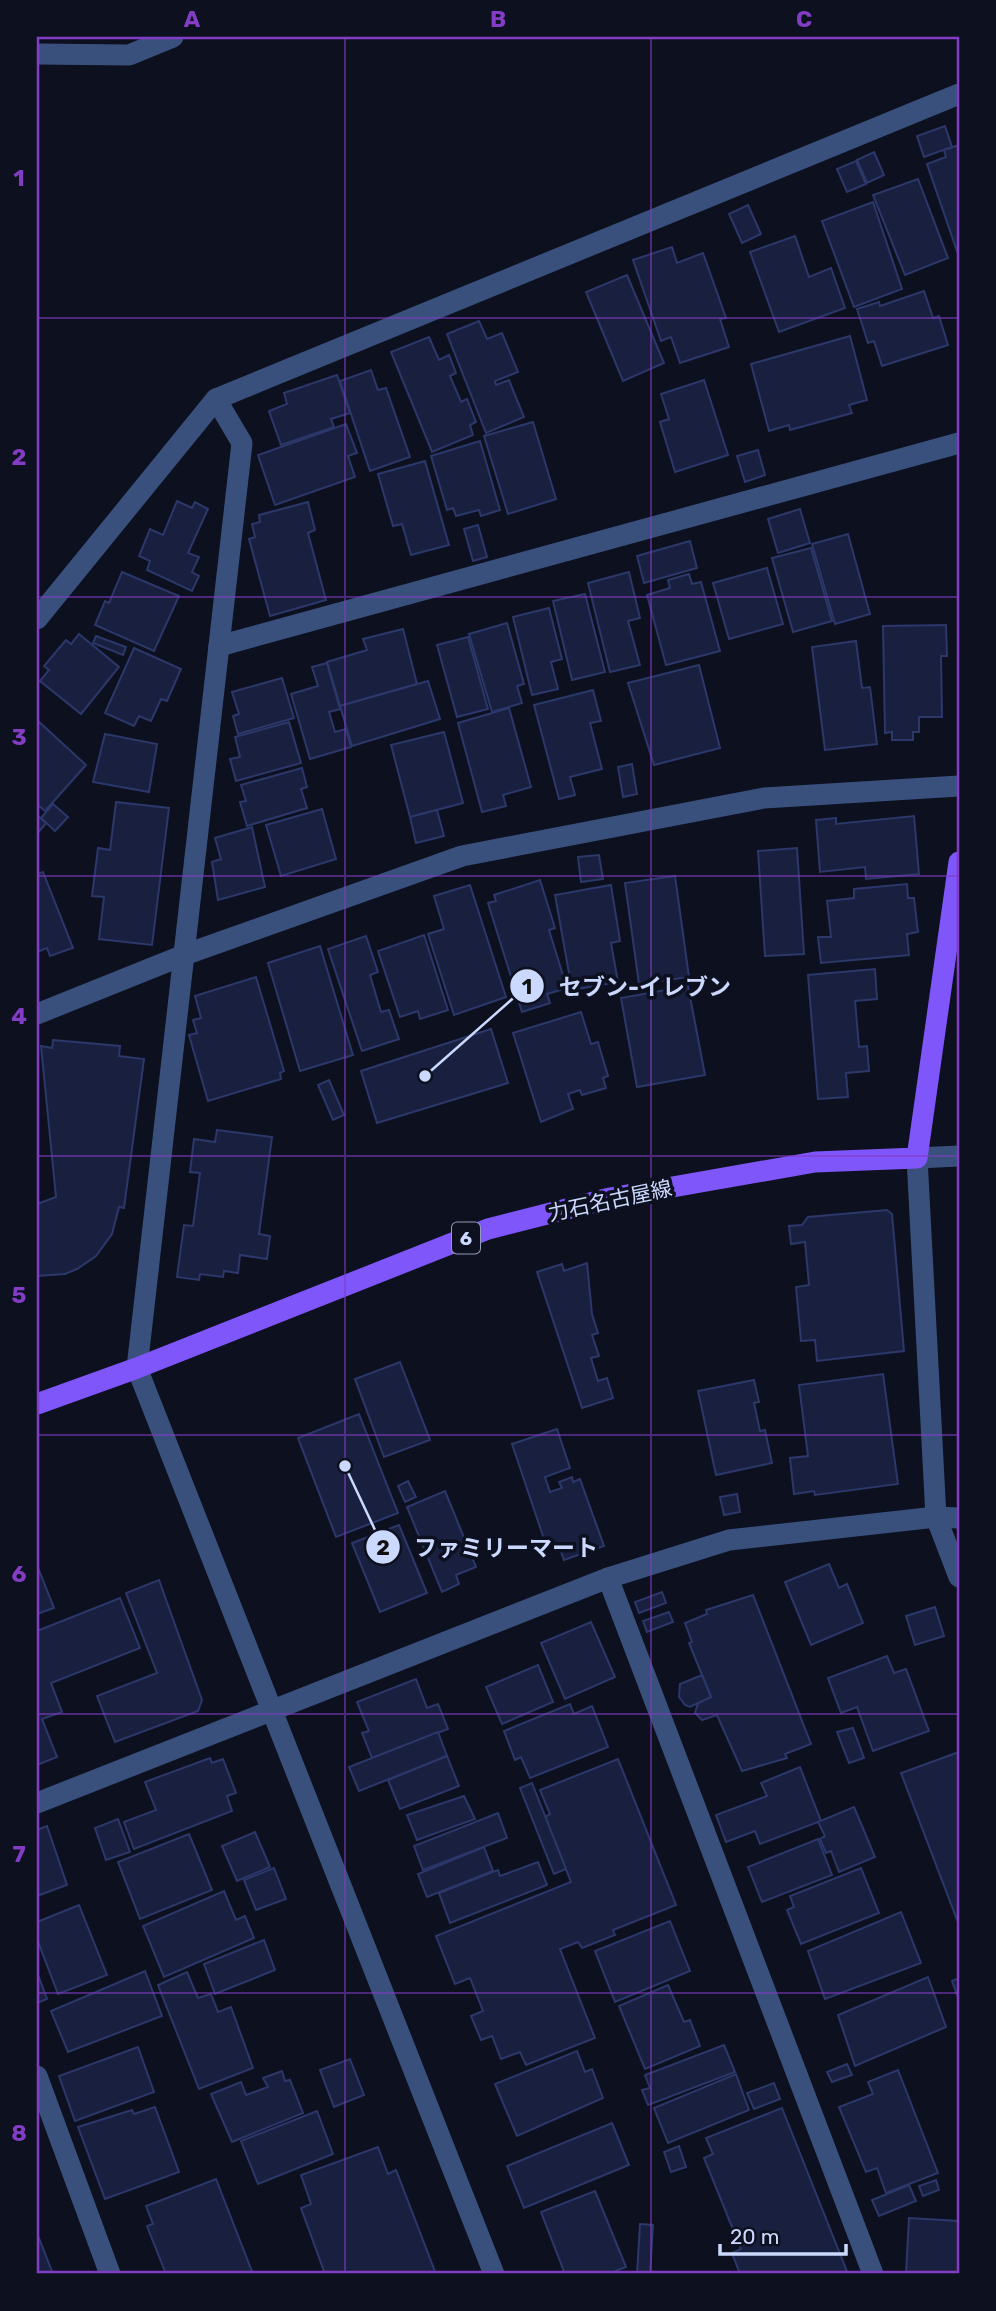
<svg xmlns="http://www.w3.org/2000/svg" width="996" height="2311" viewBox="0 0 996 2311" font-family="Rubik,'Noto Sans JP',sans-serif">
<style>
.building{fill:#19203f;stroke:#2c376a;stroke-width:2}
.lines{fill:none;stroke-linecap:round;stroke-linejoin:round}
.minor{stroke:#39507d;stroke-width:21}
.major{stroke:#7f56fa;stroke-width:21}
.grid{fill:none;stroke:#833dc5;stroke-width:2;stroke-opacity:0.55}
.labels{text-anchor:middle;stroke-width:7;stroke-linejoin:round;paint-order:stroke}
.shield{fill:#0d101f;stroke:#939dbb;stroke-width:2}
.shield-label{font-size:19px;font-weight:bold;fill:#ccd9fe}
.street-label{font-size:21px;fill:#ccd9fe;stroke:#0d101f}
.leader{fill:none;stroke:#ccd9fe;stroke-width:2.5}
.callout-dot{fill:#ccd9fe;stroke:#0d101f;stroke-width:2.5}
.mark-label{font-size:21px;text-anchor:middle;font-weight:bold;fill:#111}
.callout-label{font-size:23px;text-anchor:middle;font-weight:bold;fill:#ccd9fe;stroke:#0d101f;stroke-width:7;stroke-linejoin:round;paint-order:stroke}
.neatline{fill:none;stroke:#833dc5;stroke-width:2.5}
.grid-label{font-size:23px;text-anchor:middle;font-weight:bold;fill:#833dc5}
</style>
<rect width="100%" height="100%" fill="#0d101f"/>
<g class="building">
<path d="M945 126 952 147 924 157 917 136Z"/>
<path d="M959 145V257L927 164 946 157 944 150Z"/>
<path d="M874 152 884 175 867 183 857 160Z"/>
<path d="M856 161 866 184 847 192 837 169Z"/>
<path d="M918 179 948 258 905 275 873 195Z"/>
<path d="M873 202 902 289 854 307 822 221Z"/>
<path d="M748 205 761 234 742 243 729 214Z"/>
<path d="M795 236 809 277 831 268 845 308 779 332 750 252Z"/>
<path d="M672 247 677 263 703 253 726 318 720 319 729 347 680 363 671 337 661 341 633 260Z"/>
<path d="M627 275 664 363 623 381 586 292Z"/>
<path d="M924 291 933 318 939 316 948 345 882 366 874 341 868 343 857 309 879 302 880 306Z"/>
<path d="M479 321 487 339 502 333 518 372 495 381 496 385 509 380 524 417 486 433 447 334Z"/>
<path d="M850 336 867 400 849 405 852 413 790 430 789 425 769 431 751 364Z"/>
<path d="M429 337 439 360 449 355 456 373 450 376 461 402 467 399 476 422 470 425 473 435 432 452 391 352Z"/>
<path d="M371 370 378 390 386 388 410 457 370 471 340 381Z"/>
<path d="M337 375 350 413 331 419 334 427 281 445 269 411 287 404 284 393Z"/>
<path d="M704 380 728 455 675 472 660 422 669 419 661 394Z"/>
<path d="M533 422 556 499 508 514 484 436Z"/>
<path d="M346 424 357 453 348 456 355 477 275 505 258 455Z"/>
<path d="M480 441 500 510 481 516 479 510 456 516 453 508 447 510 431 456Z"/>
<path d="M758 450 765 475 745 482 737 456Z"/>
<path d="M425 461 449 545 411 555 402 524 393 526 378 474Z"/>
<path d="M177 501 192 508 195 502 208 509 188 553 199 557 192 572 199 576 192 591 147 570 150 561 139 556 150 529 163 535Z"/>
<path d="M308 502 315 530 308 533 326 600 270 616 249 539 255 537 252 524 260 522 259 515Z"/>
<path d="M800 509 810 543 778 553 768 519Z"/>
<path d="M478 525 487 557 473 561 464 529Z"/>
<path d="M848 534 870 614 835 624 812 544Z"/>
<path d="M690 541 697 568 644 583 637 556Z"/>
<path d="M811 548 832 621 793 632 772 558Z"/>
<path d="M767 568 783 624 729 639 713 583Z"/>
<path d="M122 572 179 596 154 651 95 625 105 601 109 603Z"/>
<path d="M629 572 640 618 628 621 640 665 610 672 588 583Z"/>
<path d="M689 574 692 584 701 582 720 651 666 665 647 595 670 588 668 580Z"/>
<path d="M585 594 605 672 572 680 553 601Z"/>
<path d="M549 608 562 659 551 662 558 689 532 695 513 617Z"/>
<path d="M507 623 524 684 517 686 522 703 492 712 469 634Z"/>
<path d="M946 625 947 656H941L942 717H919V732H913V740H892V732L885 733 883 626Z"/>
<path d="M403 629 417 684 340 706 327 662 367 650 363 639Z"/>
<path d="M79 634 119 667 81 714 40 681 49 670 44 666 66 640 71 644Z"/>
<path d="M96 636 126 647 123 655 93 643Z"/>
<path d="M468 637 488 709 457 717 437 645Z"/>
<path d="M856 641 862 688 870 687 877 744 825 750 812 647Z"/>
<path d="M134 648 181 669 167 701 161 699 151 721 139 716 134 726 105 713Z"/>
<path d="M327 663 340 709 329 712 335 732 346 729 351 747 310 759 291 694 318 686 312 667Z"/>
<path d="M699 665 720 748 654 765 628 683Z"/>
<path d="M282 678 294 718 238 734 233 716 239 714 232 692Z"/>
<path d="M428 681 440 719 352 746 340 706Z"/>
<path d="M593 690 601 721 590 723 602 769 570 777 575 795 559 799 534 705Z"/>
<path d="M509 708 531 787 503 795 506 806 482 812 458 723Z"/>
<path d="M37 720 86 765 45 811 37 804Z"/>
<path d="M289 722 301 763 236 781 230 759 240 757 235 737Z"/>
<path d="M444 732 463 803 410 817 391 745Z"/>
<path d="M105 734 157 744 149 792 93 782Z"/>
<path d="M632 764 637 794 623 797 618 767Z"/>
<path d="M302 768 307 787 301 789 307 808 247 826 240 802 246 801 241 785Z"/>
<path d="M116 802 169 808 152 945 99 939 104 897 92 896 98 848 110 850Z"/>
<path d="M53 804 68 817 55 831 41 818Z"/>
<path d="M322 809 336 859 281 876 266 825Z"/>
<path d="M437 810 444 836 416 843 410 817Z"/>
<path d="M37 815 46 823 37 834Z"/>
<path d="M914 816 919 874 866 879 865 867 820 872 816 820 836 818V824Z"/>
<path d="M252 827 265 887 218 900 212 862 221 859 215 838Z"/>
<path d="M797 848 804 954 765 956 758 851Z"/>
<path d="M599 855 603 879 581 882 578 857Z"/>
<path d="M43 872 73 948 50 956 47 948 37 952V874Z"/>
<path d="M675 876 689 977 639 984 625 883Z"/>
<path d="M540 880 555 928 549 930 567 988 547 994 550 1003 522 1012 488 903 496 901 494 895Z"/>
<path d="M907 884 908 898H914L918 932 907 934 909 955 821 963 818 937H831L827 901 854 898V889Z"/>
<path d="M470 885 506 997 454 1015 428 934 444 929 434 896Z"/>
<path d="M611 885 620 941 611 943 618 982 572 990 555 895Z"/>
<path d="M424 935 448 1010 420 1019 418 1011 400 1017 378 951Z"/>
<path d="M366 936 378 972 370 975 381 1012 389 1010 399 1039 362 1051 328 949Z"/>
<path d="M320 946 353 1055 300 1071 268 963Z"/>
<path d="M875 969 877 999 855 1001 859 1047 867 1046 869 1071 846 1073 848 1097 818 1099 808 975Z"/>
<path d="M256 977 284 1071 280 1073 281 1079 208 1101 189 1035 197 1033 193 1020 201 1018 195 996Z"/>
<path d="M688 986 705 1075 637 1087 621 998Z"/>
<path d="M581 1012 591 1044 598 1042 608 1076 603 1078 606 1088 582 1095 580 1090 568 1094 573 1109 541 1122 513 1033Z"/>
<path d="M491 1029 508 1083 377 1123 361 1071Z"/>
<path d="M53 1040 120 1046 119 1056 144 1059 124 1208 119 1207 112 1234 96 1256 77 1269 65 1274 37 1276V1204L56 1197 41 1046 52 1048Z"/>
<path d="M329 1080 344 1115 333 1120 318 1085Z"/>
<path d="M217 1130 272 1137 259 1234 270 1236 267 1259 240 1255 238 1273 224 1271 223 1277 200 1274 199 1280 177 1277 184 1225 193 1226 200 1173 190 1172 194 1139 215 1142Z"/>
<path d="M887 1210 892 1214 904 1351 817 1361 815 1340 801 1341 796 1287 809 1285 805 1242 791 1244 789 1226 802 1225 808 1217Z"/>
<path d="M587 1263 592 1314 598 1333 592 1335 599 1356 591 1358 598 1381 607 1378 613 1398 582 1408 537 1272 562 1264 564 1271Z"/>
<path d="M400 1362 430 1440 384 1457 355 1379Z"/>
<path d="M883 1374 898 1484 815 1495 814 1491 794 1494 790 1458 808 1456 799 1385Z"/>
<path d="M754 1380 759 1402 754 1403 760 1431 765 1430 772 1463 716 1475 698 1391Z"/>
<path d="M359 1414 398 1513 336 1537 298 1438Z"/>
<path d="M557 1429 570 1468 545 1477 550 1492 562 1488 559 1482 572 1477 573 1482 580 1479 604 1546 564 1560 558 1544 547 1548 512 1444Z"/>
<path d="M408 1481 416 1497 405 1502 398 1486Z"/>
<path d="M445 1491 476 1567 456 1575 459 1584 442 1592 407 1507Z"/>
<path d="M737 1494 740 1512 724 1515 720 1497Z"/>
<path d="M399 1525 427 1593 380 1612 352 1543Z"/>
<path d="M829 1564 839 1588 847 1584 863 1623 811 1645 785 1582Z"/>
<path d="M37 1565 54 1608 37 1614Z"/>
<path d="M159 1580 202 1700 198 1711 115 1742 97 1696 157 1673 126 1593Z"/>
<path d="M662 1592 666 1603 639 1613 635 1602Z"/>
<path d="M753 1595 811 1744 785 1754 787 1758 742 1771 717 1715 702 1720 695 1713 698 1703 711 1697 689 1643 692 1642 685 1623 707 1614 706 1610Z"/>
<path d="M120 1598 140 1648 51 1683 62 1712 42 1719 57 1757 37 1765V1631Z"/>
<path d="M935 1607 944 1636 915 1645 906 1616Z"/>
<path d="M669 1612 673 1622 647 1632 643 1621Z"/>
<path d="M591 1622 615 1677 565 1699 541 1643Z"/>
<path d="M887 1656 894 1673 906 1669 929 1731 873 1751 857 1707 841 1713 828 1678Z"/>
<path d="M538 1665 553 1702 502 1724 486 1687Z"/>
<path d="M702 1675 711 1697 690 1707 685 1705 679 1697 680 1684Z"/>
<path d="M416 1679 427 1708 438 1704 448 1729 372 1758 362 1733 369 1731 357 1702Z"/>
<path d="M570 1704 574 1714 592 1706 608 1747 530 1778 521 1757 515 1760 504 1731Z"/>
<path d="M853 1728 864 1758 849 1763 837 1732Z"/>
<path d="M438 1732 447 1756 359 1791 349 1767Z"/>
<path d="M959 1752V1925L901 1773Z"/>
<path d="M447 1756 459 1786 400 1809 388 1780Z"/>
<path d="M210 1758 212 1763 223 1759 236 1793 227 1796 232 1811 134 1849 124 1822 156 1810 145 1782Z"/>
<path d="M618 1759 676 1905 613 1930 615 1935 582 1948 578 1942 560 1949 595 2038 526 2065 520 2052 501 2059 492 2036 481 2040 471 2016 483 2011 470 1978 455 1984 436 1936 571 1882 545 1817 550 1814 540 1790Z"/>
<path d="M800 1767 821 1821 760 1844 755 1831 726 1842 716 1815 767 1796 761 1783Z"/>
<path d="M532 1783 566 1869 554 1874 520 1788Z"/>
<path d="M464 1796 475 1819 417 1840 407 1815Z"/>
<path d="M854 1807 875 1857 839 1872 831 1851 826 1853 820 1839 825 1836 818 1822Z"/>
<path d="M498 1813 507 1838 423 1870 414 1846Z"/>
<path d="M118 1819 130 1852 106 1860 95 1828Z"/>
<path d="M47 1826 67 1885 37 1896V1830Z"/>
<path d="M255 1832 270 1867 237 1881 222 1846Z"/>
<path d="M189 1834 212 1890 140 1919 118 1862Z"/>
<path d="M818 1839 832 1875 762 1902 748 1867Z"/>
<path d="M484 1847 493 1871 427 1897 418 1874Z"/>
<path d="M538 1862 547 1885 450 1923 439 1893 498 1870 500 1876Z"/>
<path d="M274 1868 286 1899 256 1910 244 1880Z"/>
<path d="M861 1868 879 1913 801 1944 787 1910 794 1907 790 1896Z"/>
<path d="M224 1891 236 1920 245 1916 254 1938 164 1977 143 1926Z"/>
<path d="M79 1905 107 1975 58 1994 37 1939V1922Z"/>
<path d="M901 1912 921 1963 825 1999 808 1951Z"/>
<path d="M670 1921 690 1971 615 2002 595 1951Z"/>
<path d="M264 1940 275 1970 215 1994 204 1964Z"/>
<path d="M145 1971 162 2016 68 2052 51 2011Z"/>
<path d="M37 1972 47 1999 37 2003Z"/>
<path d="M187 1972 198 1998 211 1994 218 2012 231 2007 253 2068 199 2089 158 1985Z"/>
<path d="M928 1977 946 2027 855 2066 838 2015Z"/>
<path d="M959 1978V2000L952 1981Z"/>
<path d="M668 1985 684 2022 690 2020 700 2046 645 2069 619 2006Z"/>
<path d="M724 2045 735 2072 648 2105 642 2090 650 2088 645 2075Z"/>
<path d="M138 2047 154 2092 75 2121 59 2076Z"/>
<path d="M577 2051 585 2072 592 2069 603 2098 517 2136 495 2084Z"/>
<path d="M350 2059 364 2095 334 2107 320 2070Z"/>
<path d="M847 2064 852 2075 832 2082 827 2072Z"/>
<path d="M898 2070 938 2173 886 2193 877 2168 866 2172 839 2107 873 2094 868 2082Z"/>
<path d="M282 2071 285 2081 290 2080 303 2113 232 2142 211 2094 241 2082 246 2095 268 2087 263 2078Z"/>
<path d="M736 2074 749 2110 668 2143 654 2108Z"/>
<path d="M774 2083 780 2099 754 2109 747 2093Z"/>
<path d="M155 2107 179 2172 105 2199 78 2127 132 2110 134 2114Z"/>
<path d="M782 2108 848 2274H740L732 2253 741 2249 704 2158 713 2154 706 2138Z"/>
<path d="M317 2111 333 2154 258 2184 241 2141Z"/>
<path d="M612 2123 629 2165 524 2208 507 2166Z"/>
<path d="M679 2146 686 2167 671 2172 664 2152Z"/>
<path d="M378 2147 388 2174 396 2170 436 2274H325L301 2208 311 2204 301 2175Z"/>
<path d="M216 2179 253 2274H166L147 2226 153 2224 146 2206Z"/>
<path d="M936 2180 939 2190 923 2196 919 2186Z"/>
<path d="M909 2185 916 2201 879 2216 872 2200Z"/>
<path d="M595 2191 626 2267 608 2274H565L541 2212Z"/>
<path d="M909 2218 959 2221V2274H906Z"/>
<path d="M640 2224 653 2225 650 2274H637Z"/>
<path d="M37 2233 53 2274H37Z"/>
</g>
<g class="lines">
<g class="minor">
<path d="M37 54 129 55 173 37"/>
<path d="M216 399 242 443 137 1368 494 2274"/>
<path d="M37 619 216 399 959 94"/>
<path d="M219 646 959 443"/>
<path d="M37 1014 184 955 462 856 764 798 959 786"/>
<path d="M959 1156 917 1158 936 1517 959 1577"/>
<path d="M608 1578 873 2274"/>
<path d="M37 1803 608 1578 729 1540 936 1517 959 1518"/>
<path d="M37 2076 110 2274"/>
</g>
<path class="major" d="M37 1404 137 1368 488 1229 610 1198 815 1162 917 1158 959 862"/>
</g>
<path class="grid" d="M345 37V2274M651 37V2274M37 318H959M37 597H959M37 876H959M37 1156H959M37 1435H959M37 1714H959M37 1993H959"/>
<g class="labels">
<rect class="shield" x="452" y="1222.5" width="28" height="31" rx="5"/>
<g class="shield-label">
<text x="466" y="1245">6</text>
</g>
<g class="street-label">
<text transform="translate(610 1201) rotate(-12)" y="7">力石名古屋線</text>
</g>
</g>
<path class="leader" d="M425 1076L527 986M345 1466L383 1547"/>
<g class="callout-dot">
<circle cx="425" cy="1076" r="7"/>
<circle cx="345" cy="1466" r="7"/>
<circle cx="527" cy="986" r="18"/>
<circle cx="383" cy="1547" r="18"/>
</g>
<g class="mark-label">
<text x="527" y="994">1</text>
<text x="383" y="1555">2</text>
</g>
<g class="callout-label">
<text x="645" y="995">セブン-イレブン</text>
<text x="506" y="1556">ファミリーマート</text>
</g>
<rect width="996" height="2311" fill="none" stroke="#0d101f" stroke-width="77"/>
<path d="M720 2244v10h126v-10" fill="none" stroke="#ccd9fe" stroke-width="3.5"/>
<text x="730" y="2244" font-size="21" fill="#ccd9fe" stroke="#0d101f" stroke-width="5" paint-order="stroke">20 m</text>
<rect x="38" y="38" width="920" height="2234" class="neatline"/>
<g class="grid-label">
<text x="192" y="27">A</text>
<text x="498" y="27">B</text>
<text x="804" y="27">C</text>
<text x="19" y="186">1</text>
<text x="19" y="465">2</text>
<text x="19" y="745">3</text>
<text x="19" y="1024">4</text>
<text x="19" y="1303">5</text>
<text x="19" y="1582">6</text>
<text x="19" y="1862">7</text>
<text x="19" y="2141">8</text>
</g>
</svg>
